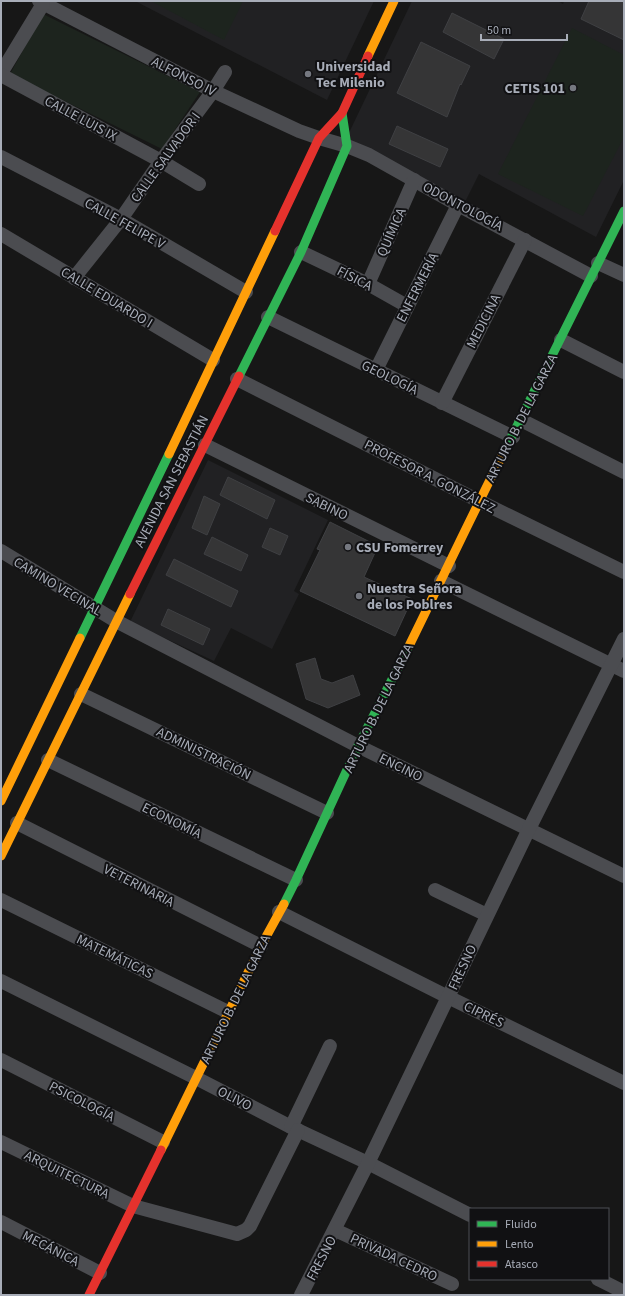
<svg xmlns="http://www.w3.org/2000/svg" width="625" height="1296" viewBox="0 0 625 1296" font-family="'Source Sans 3',sans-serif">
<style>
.built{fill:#212123}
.green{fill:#1d241e}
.building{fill:#353536;stroke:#3f4043}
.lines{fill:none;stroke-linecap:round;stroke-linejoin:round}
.street{stroke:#4b4c50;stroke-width:14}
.fast{stroke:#30b455;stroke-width:9}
.slow{stroke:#ff9f0a;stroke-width:9}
.jam{stroke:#e5322d;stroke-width:9}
.poi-dot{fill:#757880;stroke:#111113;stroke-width:1.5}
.labels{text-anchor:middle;stroke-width:4;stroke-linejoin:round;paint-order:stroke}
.poi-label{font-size:14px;font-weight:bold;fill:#a8adb8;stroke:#111113;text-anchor:start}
.street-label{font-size:14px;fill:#a8adb8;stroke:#111113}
</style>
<rect width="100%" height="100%" fill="#171717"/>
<g class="built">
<path d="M135 1H374L327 100Z"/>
<path d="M412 1H558L563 4 564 1H624V180L596 237 479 174 464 204 346 139Z"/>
<path d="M208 460 328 520 294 591 299 594 272 649 231 628 214 661 130 622Z"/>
</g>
<g class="green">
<path d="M151 1H243L224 40Z"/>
<path d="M43 14 200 92 162 149 10 74Z"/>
<path d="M572 28 624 55V137L583 216 498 174Z"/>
</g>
<g class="building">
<path d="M589 1H624V40L581 19Z"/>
<path d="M452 13 504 39 494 59 443 32Z"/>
<path d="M421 42 470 66 461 85 460 84 447 117 397 93Z"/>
<path d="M397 126 448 149 440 167 389 144Z"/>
<path d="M228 477 275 500 267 519 220 495Z"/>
<path d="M204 496 220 504 207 535 192 528Z"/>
<path d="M330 522 378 546 364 577 412 599 395 636 300 591 320 550 317 549Z"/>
<path d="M270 528 288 536 280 555 262 547Z"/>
<path d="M212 537 248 555 241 571 204 554Z"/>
<path d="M174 559 238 591 231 607 166 575Z"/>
<path d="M168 609 210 629 203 645 161 625Z"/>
<path d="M315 658 321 679 332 683 353 675 360 695 328 708 306 699 296 664Z"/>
</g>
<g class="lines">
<g class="street">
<path d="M39 1 213 91 299 131 319 138 347 146 369 155 458 205 591 276"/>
<path d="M1 73 43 4"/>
<path d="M1 75 161 161 199 184"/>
<path d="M1 157 121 219 246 292"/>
<path d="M1 234 213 360"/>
<path d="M301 252 368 284 407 306"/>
<path d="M598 263 624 275"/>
<path d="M74 278 121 219 161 161 213 91 225 72"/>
<path d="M368 284 414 180"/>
<path d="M268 317 513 437"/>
<path d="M561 340 624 372"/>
<path d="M376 370 458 205"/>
<path d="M237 379 479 501 624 572"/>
<path d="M442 403 525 240"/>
<path d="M521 420 624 472"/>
<path d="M205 445 449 566"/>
<path d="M1 551 116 621 358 746 624 876"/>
<path d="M441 581 624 671"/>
<path d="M81 694 327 813"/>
<path d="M48 760 296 880"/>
<path d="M17 823 261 946"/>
<path d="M435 890 487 915"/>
<path d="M1 900 228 1012"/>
<path d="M279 912 448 997 624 1083"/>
<path d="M1 981 196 1078 291 1127 368 1163 470 1215"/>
<path d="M1 1060 163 1142"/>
<path d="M291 1127 330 1046"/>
<path d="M1 1142 133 1206 237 1234 246 1230 250 1226 298 1130"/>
<path d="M1 1222 100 1273"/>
<path d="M335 1230 452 1284"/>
<path d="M598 1279 624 1292"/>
<path d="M301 1295 368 1163 529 829 624 639"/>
</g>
<g class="fast">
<path d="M239 376 301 252 347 146 342 113"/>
<path d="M505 450 624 211"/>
<path d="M80 638 169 454"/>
<path d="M284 904 296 880 358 746 409 646"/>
</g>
<g class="slow">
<path d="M368 56 394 1"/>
<path d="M169 454 275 231"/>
<path d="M409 646C441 581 472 515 505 450"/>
<path d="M1 801 80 638"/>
<path d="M1 856 130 594"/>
<path d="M161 1150 261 946 284 904"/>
</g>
<g class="jam">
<path d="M275 231 319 138 342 113 368 56"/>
<path d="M130 594 239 376"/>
<path d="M89 1295 161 1150"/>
</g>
</g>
<g class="poi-dot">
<circle cx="308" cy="74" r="4"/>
<circle cx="573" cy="88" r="4"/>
<circle cx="348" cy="547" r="4"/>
<circle cx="359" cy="596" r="4"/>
</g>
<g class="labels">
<g class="poi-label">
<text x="316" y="71">Universidad<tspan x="316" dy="16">Tec Milenio</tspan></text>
<text x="565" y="93" text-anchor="end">CETIS 101</text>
<text x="356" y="552">CSU Fomerrey</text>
<text x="367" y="593">Nuestra Señora<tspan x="367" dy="16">de los Poblres</tspan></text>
</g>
<g class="street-label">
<text transform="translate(184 76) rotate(27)" y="5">ALFONSO IV</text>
<text transform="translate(81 118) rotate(28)" y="5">CALLE LUIS IX</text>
<text transform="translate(165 157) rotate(-54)" y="5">CALLE SALVADOR I</text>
<text transform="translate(463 206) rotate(28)" y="5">ODONTOLOGÍA</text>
<text transform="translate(125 223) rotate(29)" y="5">CALLE FELIPE V</text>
<text transform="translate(391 232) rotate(-66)" y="5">QUÍMICA</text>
<text transform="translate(355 278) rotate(27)" y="5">FÍSICA</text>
<text transform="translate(417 287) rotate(-63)" y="5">ENFERMERÍA</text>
<text transform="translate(107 297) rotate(31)" y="5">CALLE EDUARDO I</text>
<text transform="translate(483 321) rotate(-63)" y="5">MEDICINA</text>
<text transform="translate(390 377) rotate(26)" y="5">GEOLOGÍA</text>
<text transform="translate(521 418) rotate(-63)" y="5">ARTURO B. DE LA GARZA</text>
<text transform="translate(430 476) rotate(27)" y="5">PROFESOR A. GONZÁLEZ</text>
<text transform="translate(171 481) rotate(-63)" y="5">AVENIDA SAN SEBASTIÁN</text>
<text transform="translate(327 506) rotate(26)" y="5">SABINO</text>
<text transform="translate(58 586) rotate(31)" y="5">CAMINO VECINAL</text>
<text transform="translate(378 708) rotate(-64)" y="5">ARTURO B. DE LA GARZA</text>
<text transform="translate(204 753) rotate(26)" y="5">ADMINISTRACIÓN</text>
<text transform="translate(401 767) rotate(26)" y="5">ENCINO</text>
<text transform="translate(172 820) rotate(26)" y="5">ECONOMÍA</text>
<text transform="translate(139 885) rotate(27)" y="5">VETERINARIA</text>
<text transform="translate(115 956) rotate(26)" y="5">MATEMÁTICAS</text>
<text transform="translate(462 967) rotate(-65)" y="5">FRESNO</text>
<text transform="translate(235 999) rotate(-64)" y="5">ARTURO B. DE LA GARZA</text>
<text transform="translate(484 1014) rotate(26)" y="5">CIPRÉS</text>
<text transform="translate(235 1098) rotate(27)" y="5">OLIVO</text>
<text transform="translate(82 1101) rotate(27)" y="5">PSICOLOGÍA</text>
<text transform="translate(67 1174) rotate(26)" y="5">ARQUITECTURA</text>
<text transform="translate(51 1248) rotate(27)" y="5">MECÁNICA</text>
<text transform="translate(394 1257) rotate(25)" y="5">PRIVADA CEDRO</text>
<text transform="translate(321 1258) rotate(-62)" y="5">FRESNO</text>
</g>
</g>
<rect width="625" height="1296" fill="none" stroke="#a8adb8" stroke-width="4"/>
<rect x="469" y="1208" width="140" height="72" fill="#111113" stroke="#4d4f55"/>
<rect x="477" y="1221" width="20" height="6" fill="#30b455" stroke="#4d4f55"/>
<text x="505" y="1228" font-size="12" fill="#a8adb8">Fluido</text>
<rect x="477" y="1241" width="20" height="6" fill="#ff9f0a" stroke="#4d4f55"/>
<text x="505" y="1248" font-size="12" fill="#a8adb8">Lento</text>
<rect x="477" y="1261" width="20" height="6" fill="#e5322d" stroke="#4d4f55"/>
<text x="505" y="1268" font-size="12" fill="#a8adb8">Atasco</text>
<path d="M481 34v6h86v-6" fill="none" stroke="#a8adb8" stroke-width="2"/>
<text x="487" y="34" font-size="12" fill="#a8adb8" stroke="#111113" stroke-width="3" paint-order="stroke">50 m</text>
</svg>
